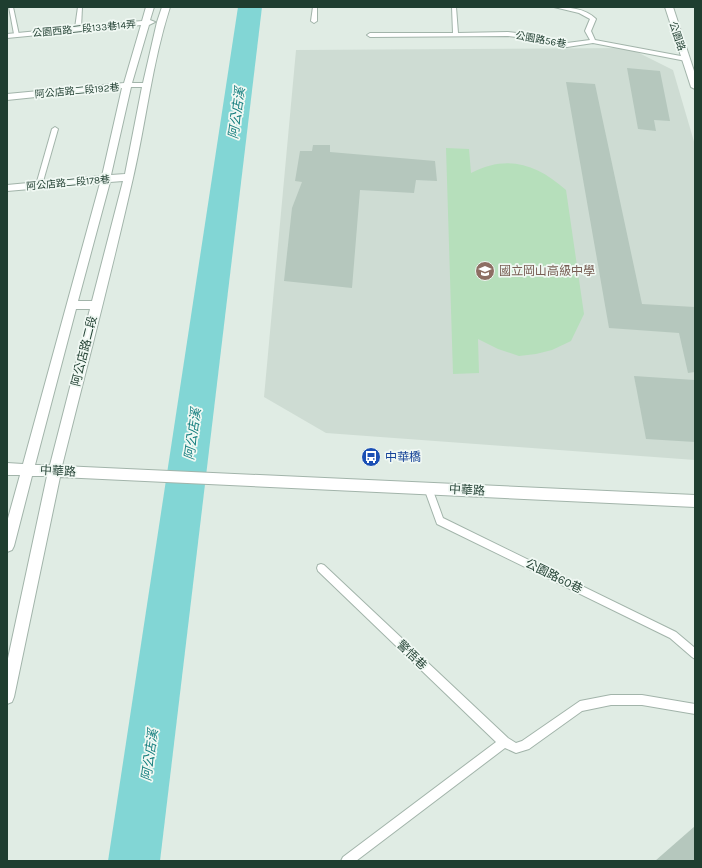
<svg xmlns="http://www.w3.org/2000/svg" width="702" height="868" viewBox="0 0 702 868" font-family="Karla,'Noto Sans TC',sans-serif">
<style>
.built{fill:#cedcd3}
.green{fill:#b6dfbb}
.lines{fill:none;stroke-linecap:round;stroke-linejoin:round}
.river{fill:#82d6d5;fill-rule:evenodd}
.building{fill:#b5c7bd}
.service-casing{stroke:#a2b4aa;stroke-width:2}
.minor-casing{stroke:#a2b4aa;stroke-width:2}
.service{fill:#fff;fill-rule:evenodd}
.minor{fill:#fff;fill-rule:evenodd}
.labels{text-anchor:middle;stroke-width:3.5;stroke-linejoin:round;paint-order:stroke}
.far-street-label{font-size:10px;fill:#1f3e30;stroke:#f0f8f3}
.education-label{font-size:12px;fill:#785e54;stroke:#f0f8f3;text-anchor:start}
.street-label{font-size:12px;fill:#1f3e30;stroke:#f0f8f3}
.transit-label{font-size:12px;fill:#164399;stroke:#f0f8f3;text-anchor:start}
.water-label{font-size:13px;font-style:italic;fill:#147e7e;stroke:#f0f8f3}
</style>
<rect width="100%" height="100%" fill="#e0ece4"/>
<path class="built" d="M629 48 673 70 695 145V460L326 433 264 397 296 50Z"/>
<path class="green" d="M446 148 469 149 471 173C507 154 537 164 566 190L584 314 571 341 552 350 536 354 519 356 498 349 478 339 479 373 453 374Z"/>
<g class="lines">
<path class="river" d="M238 7H262L160 861H108Z"/>
</g>
<g class="building">
<path d="M627 68 660 71 670 121 654 120 656 131 638 129Z"/>
<path d="M566 82 595 84 642 304 695 307V372L688 373 679 333 609 328Z"/>
<path d="M313 145H330V152L435 161 437 181 416 180 414 193 360 190 352 288 284 281 292 208 302 182 295 181 300 151H312Z"/>
<path d="M634 376 695 380V442L646 439Z"/>
<path d="M695 826V861H655Z"/>
</g>
<g class="lines">
<g class="service-casing">
<g id="service">
<path d="M9 7H13L19 35 14 34Z"/>
<path d="M78 7H82L81 28 78 30 75 28Z"/>
<path d="M313 7H317V21L314 23 311 21Z"/>
<path d="M452 7H456L458 33 508 32 525 34 567 43 590 40 585 31 590 19 579 13 554 7C568 7 585 8 596 19L591 31 595 40 686 57 689 59 686 61 593 43 567 47 525 38 508 36 370 37 367 35 370 33H453Z"/>
<path d="M55 127 58 129 42 185 39 187 37 186 36 185 52 129Z"/>
<path d="M428 484 431 485 432 488 443 518 676 632 695 648V659L692 657 670 638 437 524 424 488 425 485Z"/>
<path d="M321 564 324 565 508 738 516 743 522 741 580 701 611 695H642L695 704V714L642 705H611L582 711 529 749 516 753 505 748 356 861H341L343 857 496 742 318 571 317 568 318 565Z"/>
</g>
</g>
<g class="minor-casing">
<g id="minor">
<path d="M146 7H154L150 20 155 22 149 25 132 83H143L157 22 162 7H170C152 63 146 122 133 178 111 275 86 370 62 466L695 495V507L60 477 14 697 12 702 7 704V663L47 476H32L14 546 12 550 7 552V522L20 475H7V463L23 464 100 183 7 191V185L102 176 122 88 7 100V94L124 83 141 25 7 38V34L142 21ZM131 87H142L125 174 111 175ZM123 181 92 301H78L110 182ZM76 309H90L50 465H35Z"/>
<path d="M665 7H673L695 74V89L691 87Z"/>
</g>
</g>
<use href="#service" class="service"/>
<use href="#minor" class="minor"/>
</g>
<defs>
<g id="school-disc" transform="scale(1)"><circle r="9.5" fill="#8d6e63" stroke="#f0f8f3"/><path d="M0-5L7-2L0 1L-7-2ZM-4 1L0 2.5L4 1V4Q0 6-4 4Z" fill="#fff"/></g>
<g id="bus-disc" transform="scale(1)"><circle r="9.5" fill="#1a4fb4" stroke="#f0f8f3"/><path d="M-5-6H5V4H4V6H2V4H-2V6H-4V4H-5ZM-3.5-4V0h7V-4ZM-3.5 1.2v1.5H-2V1.2ZM2 1.2v1.5H3.5V1.2Z" fill="#fff"/></g>
</defs>
<g fill-rule="evenodd">
<use href="#school-disc" x="485" y="271"/>
<use href="#bus-disc" x="371" y="457"/>
</g>
<g class="labels">
<g class="far-street-label">
<text transform="translate(84 28) rotate(-5)" y="4">公園西路二段133巷14弄</text>
<text transform="translate(678 36) rotate(71)" y="4">公園路</text>
<text transform="translate(541 39) rotate(10)" y="4">公園路56巷</text>
<text transform="translate(77 90) rotate(-5)" y="4">阿公店路二段192巷</text>
<text transform="translate(68 182) rotate(-5)" y="4">阿公店路二段178巷</text>
</g>
<g class="education-label">
<text x="499" y="275">國立岡山高級中學</text>
</g>
<g class="street-label">
<text transform="translate(84 351) rotate(-76)" y="4">阿公店路二段</text>
<text transform="translate(58 471) rotate(3)" y="4">中華路</text>
<text transform="translate(467 490) rotate(3)" y="4">中華路</text>
<text transform="translate(554 576) rotate(26)" y="4">公園路60巷</text>
<text transform="translate(412 655) rotate(44)" y="4">警悟巷</text>
</g>
<g class="transit-label">
<text x="385" y="461">中華橋</text>
</g>
<g class="water-label">
<text transform="translate(236 113) rotate(-82)" y="5">阿公店溪</text>
<text transform="translate(192 434) rotate(-82)" y="5">阿公店溪</text>
<text transform="translate(149 755) rotate(-82)" y="5">阿公店溪</text>
</g>
</g>
<rect width="702" height="868" fill="none" stroke="#1f3e30" stroke-width="16"/>
</svg>
